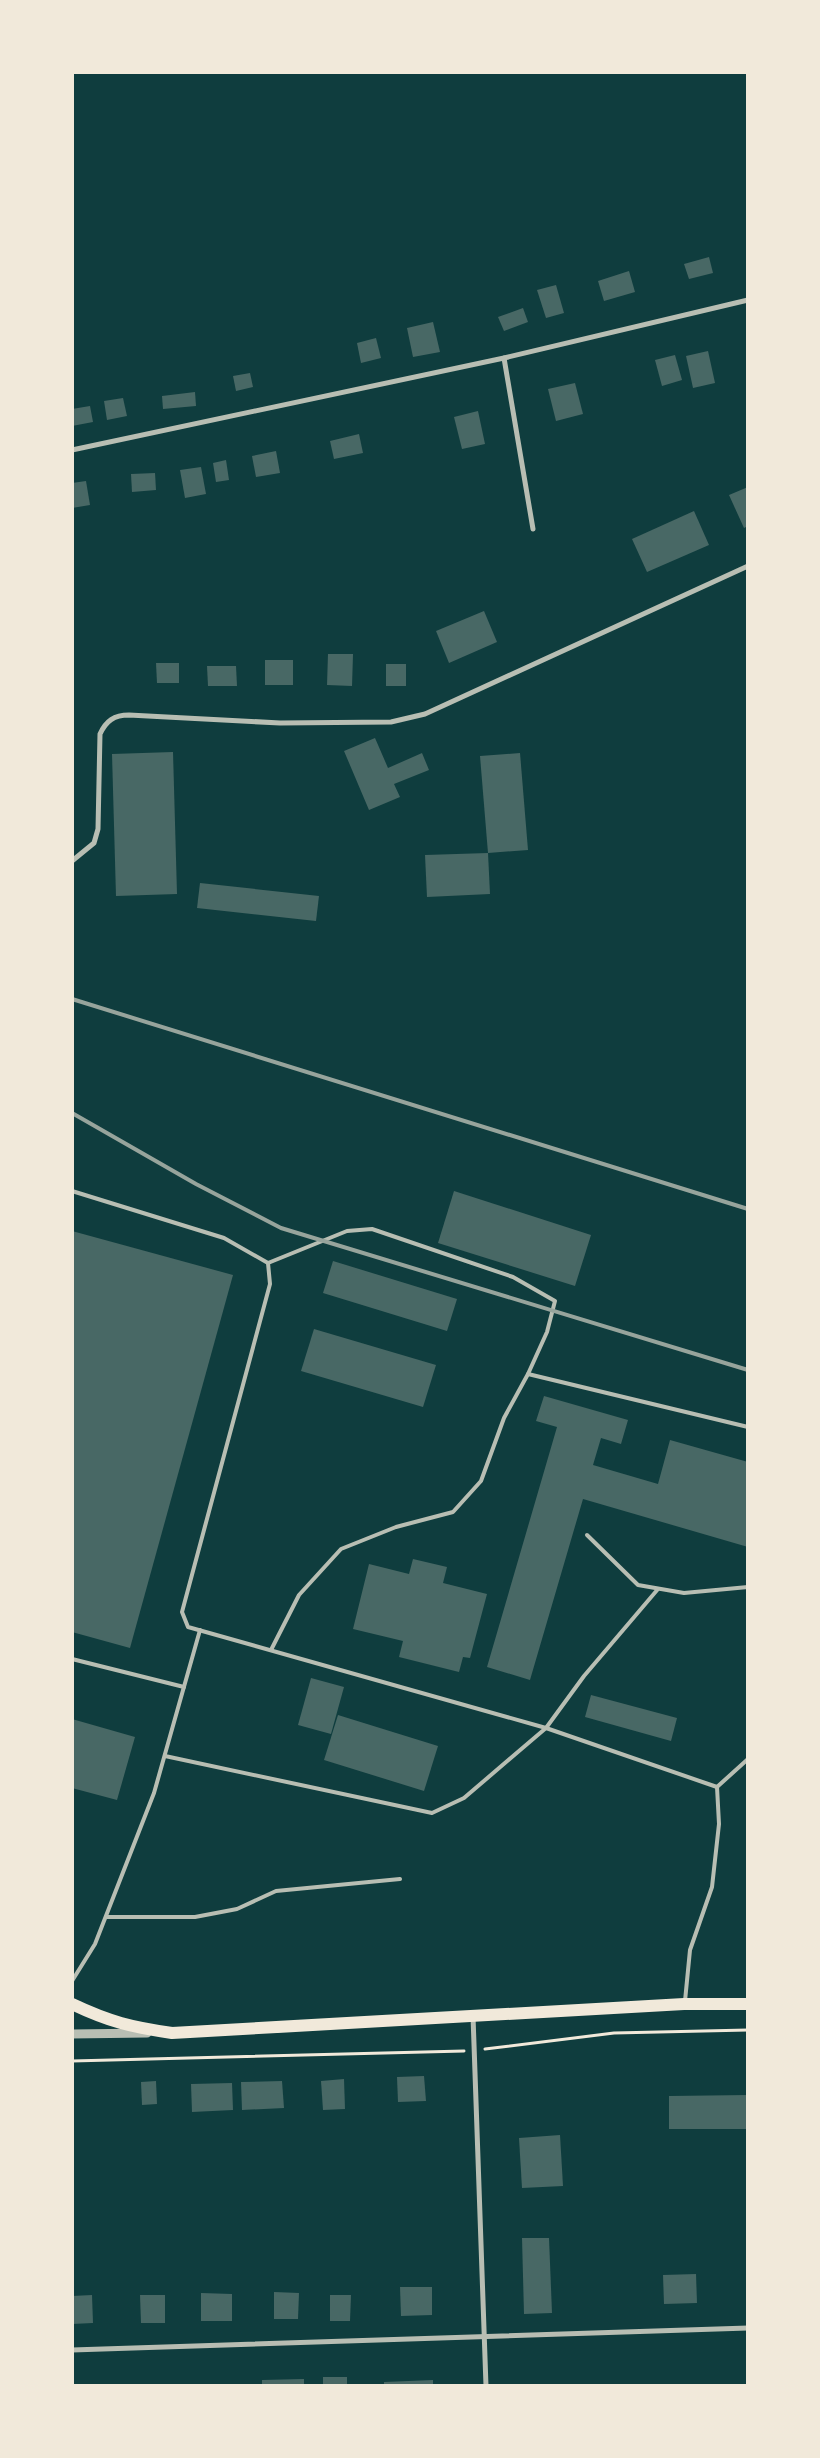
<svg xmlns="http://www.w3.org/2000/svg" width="820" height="2458" viewBox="0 0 820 2458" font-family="'Times New Roman',serif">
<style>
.building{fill:#486865}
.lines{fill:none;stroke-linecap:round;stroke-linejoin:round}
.path{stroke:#f1e9da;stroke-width:3}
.service{stroke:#b8beb3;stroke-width:4}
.minor{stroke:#b8beb3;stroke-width:5}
.tertiary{stroke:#b8beb3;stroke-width:9}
.primary{stroke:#f1e9da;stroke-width:12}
.rail{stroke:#97a49c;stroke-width:4}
</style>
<rect width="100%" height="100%" fill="#0f3d3e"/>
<g class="building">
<path d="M709 257 713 273 689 279 684 264Z"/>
<path d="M629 271 635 292 604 301 598 281Z"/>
<path d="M556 285 564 313 546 318 537 290Z"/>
<path d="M523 308 528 322 504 331 498 317Z"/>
<path d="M433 322 440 352 413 357 407 328Z"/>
<path d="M376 338 381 358 361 363 357 343Z"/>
<path d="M708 351 715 383 693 388 686 356Z"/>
<path d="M675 355 682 380 662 386 655 360Z"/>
<path d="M250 373 253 387 236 391 233 376Z"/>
<path d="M575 383 583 414 556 421 548 389Z"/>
<path d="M195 392 196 406 163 409 162 396Z"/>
<path d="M123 398 127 416 107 420 104 401Z"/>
<path d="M90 406 93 422 72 426V409Z"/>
<path d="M478 411 485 444 462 449 454 417Z"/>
<path d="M359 434 363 453 334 459 330 441Z"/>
<path d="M276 451 280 473 256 477 252 456Z"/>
<path d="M226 460 229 480 216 482 213 463Z"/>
<path d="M201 467 206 494 185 498 180 470Z"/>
<path d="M155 473 156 490 132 492 131 474Z"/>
<path d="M86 481 90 505 72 508V483Z"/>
<path d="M748 487V526L744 528 729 495Z"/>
<path d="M694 511 709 545 647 572 632 539Z"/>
<path d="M484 611 497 642 449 663 436 631Z"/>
<path d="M328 654H353L352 686 327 685Z"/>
<rect x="265" y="660" width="28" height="25"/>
<path d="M156 663H179V683H157Z"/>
<rect x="386" y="664" width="20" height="22"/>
<path d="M207 666H236L237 686H208Z"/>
<path d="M375 738 388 768 422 753 429 770 394 784 400 797 369 810 344 751Z"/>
<path d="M173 752 177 894 116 896 112 754Z"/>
<path d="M520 753 528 850 488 853 480 756Z"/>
<path d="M488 853 490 894 427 897 425 855Z"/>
<path d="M200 883 319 896 316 921 197 908Z"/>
<path d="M454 1191 591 1235 575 1286 438 1243Z"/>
<path d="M72 1231 233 1275 130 1648 72 1632Z"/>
<path d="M333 1261 457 1299 447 1331 323 1293Z"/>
<path d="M314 1329 436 1365 423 1407 301 1371Z"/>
<path d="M544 1396 628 1420 621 1444 601 1438 593 1465 658 1484 670 1440 748 1462V1547L583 1499 530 1680 487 1667 557 1427 536 1421Z"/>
<path d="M413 1559 447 1567 443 1583 487 1594 470 1658 463 1657 459 1672 399 1657 403 1641 353 1629 369 1564 409 1574Z"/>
<path d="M311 1678 344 1687 331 1734 298 1725Z"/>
<path d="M591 1695 677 1718 671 1741 585 1717Z"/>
<path d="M338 1715 438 1746 424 1791 324 1760Z"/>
<path d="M72 1719 135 1737 117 1800 72 1788Z"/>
<path d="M424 2076 426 2101 398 2102 397 2077Z"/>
<path d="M344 2079 345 2109 323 2110 321 2081Z"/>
<path d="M156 2081 157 2104 142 2105 141 2082Z"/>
<path d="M282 2081 284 2108 242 2110 241 2082Z"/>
<path d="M232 2083 233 2110 192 2112 191 2084Z"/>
<path d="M748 2095V2129H669V2096Z"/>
<path d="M560 2135 563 2186 522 2188 519 2138Z"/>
<path d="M522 2238H549L552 2313 524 2314Z"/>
<path d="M696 2274 697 2303 664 2304 663 2275Z"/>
<path d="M400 2287H432V2315L401 2316Z"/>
<path d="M274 2292 299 2293 298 2319H274Z"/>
<path d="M201 2293 232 2294V2321H201Z"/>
<path d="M92 2295 93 2323 72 2324V2296Z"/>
<path d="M140 2295H165V2323H141Z"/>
<path d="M330 2295H351L350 2321H330Z"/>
<rect x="323" y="2377" width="24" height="9"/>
<path d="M304 2379V2386H262V2380Z"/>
<path d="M433 2380V2386H384V2382Z"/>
</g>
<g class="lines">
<g class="path">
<path d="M485 2049 614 2033 748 2030"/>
<path d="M72 2061 464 2051"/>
</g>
<g class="service">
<path d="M72 1191 224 1238 268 1263 270 1284 182 1612 188 1627 546 1728 717 1787"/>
<path d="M268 1263 347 1231 372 1229 513 1277 555 1301 547 1332 528 1374 504 1418 481 1481 453 1512 396 1527 341 1549 299 1595 271 1650"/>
<path d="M528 1374 748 1427"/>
<path d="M587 1535 638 1585 684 1593 748 1587"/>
<path d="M72 1659 184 1687"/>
<path d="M165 1756 432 1813 464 1798 546 1728 584 1676 658 1589"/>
<path d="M106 1917H195L237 1909 276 1891 400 1879"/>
<path d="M72 1981 95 1944 154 1793 200 1630"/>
<path d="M685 2001 690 1950 712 1887 719 1824 717 1787 748 1759"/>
</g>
<g class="minor">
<path d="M504 358 533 529"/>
<path d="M72 450 504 358 748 300"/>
<path d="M72 861 94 843 98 829 100 734C106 721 114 715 129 715L280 723 391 722 425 714 748 566"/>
<path d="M473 2016 486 2386"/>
<path d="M72 2350 748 2328"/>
</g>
<path class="tertiary" d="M72 2034 147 2033"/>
<path class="primary" d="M72 2004C110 2022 131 2027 172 2033L684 2004H748"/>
<g class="rail">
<path d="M72 999 748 1209"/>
<path d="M72 1113 196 1184 281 1228 748 1370"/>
</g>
</g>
<rect width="820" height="2458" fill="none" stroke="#f1e9da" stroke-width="148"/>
</svg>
